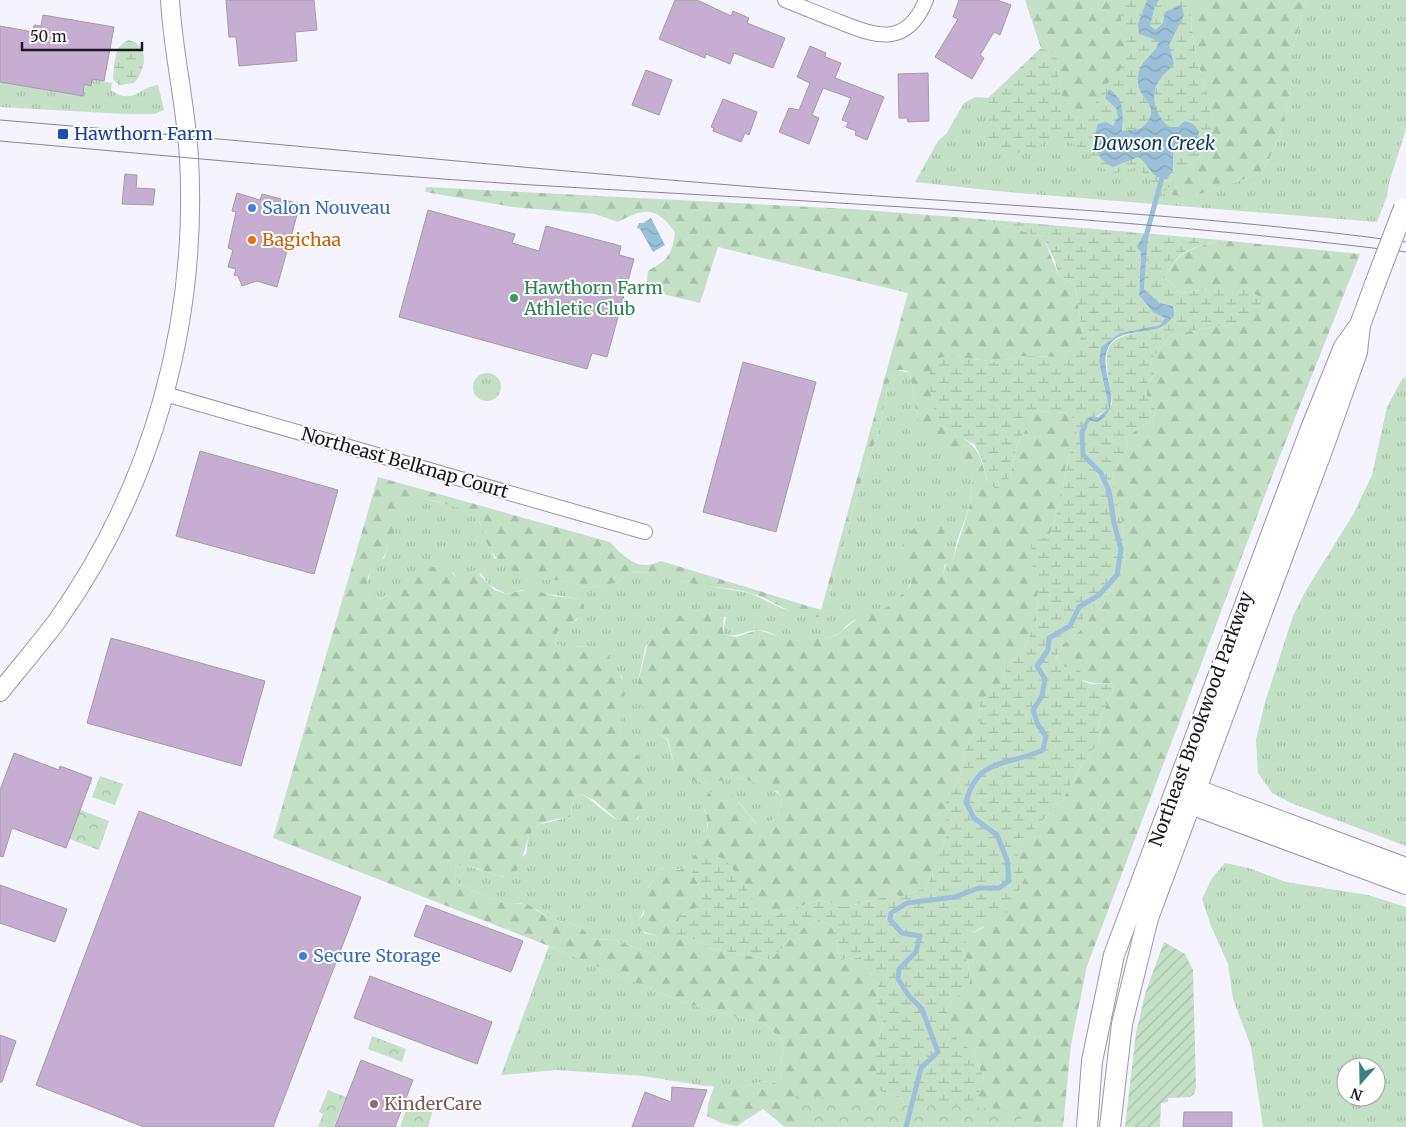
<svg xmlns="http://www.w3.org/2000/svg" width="1406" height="1127" viewBox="0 0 1406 1127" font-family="Merriweather,serif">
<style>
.grass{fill:url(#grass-tufts);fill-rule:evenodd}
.forest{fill:url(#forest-firs);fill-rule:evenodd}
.wetland{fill:url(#wetland-marsh);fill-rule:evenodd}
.park{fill:url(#park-crowns)}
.garden{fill:url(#garden-furrows)}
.water{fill:url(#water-waves)}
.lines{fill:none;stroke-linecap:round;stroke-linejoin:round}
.stream{stroke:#9ac1d8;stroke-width:5}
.building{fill:#c5aecf;stroke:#a39ca7}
.minor-casing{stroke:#9998a4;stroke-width:16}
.tertiary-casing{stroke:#9998a4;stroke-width:20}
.secondary-casing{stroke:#9998a4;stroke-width:22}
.minor{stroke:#fff;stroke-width:14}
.tertiary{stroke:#fff;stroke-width:18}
.secondary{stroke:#fff;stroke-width:20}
.tram{stroke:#88878f;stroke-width:1}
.secondary-bridge-casing{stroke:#9998a4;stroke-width:22;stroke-linecap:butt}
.secondary-bridge{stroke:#fff;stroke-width:20}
.transit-dot{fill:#1a4fb4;stroke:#fff;stroke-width:2}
.shop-dot{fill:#3f7fe0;stroke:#fff;stroke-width:2}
.food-dot{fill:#e8710a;stroke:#fff;stroke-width:2}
.leisure-dot{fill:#2e9e5b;stroke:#fff;stroke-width:2}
.education-dot{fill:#8d6e63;stroke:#fff;stroke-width:2}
.labels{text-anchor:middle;stroke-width:4;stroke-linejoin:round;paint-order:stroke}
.transit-label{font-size:18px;fill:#164399;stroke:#fff;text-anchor:start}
.shop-label{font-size:18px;fill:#366cbe;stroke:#fff;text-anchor:start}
.food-label{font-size:18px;fill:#c56008;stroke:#fff;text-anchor:start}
.leisure-label{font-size:18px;fill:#27864d;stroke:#fff;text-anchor:start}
.street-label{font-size:18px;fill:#19181d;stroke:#fff}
.education-label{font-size:18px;fill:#785e54;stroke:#fff;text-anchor:start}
.water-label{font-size:19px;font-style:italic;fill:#063c53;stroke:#fff}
</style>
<defs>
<pattern id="grass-tufts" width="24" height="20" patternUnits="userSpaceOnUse" patternTransform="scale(1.25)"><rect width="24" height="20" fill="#c4e0c7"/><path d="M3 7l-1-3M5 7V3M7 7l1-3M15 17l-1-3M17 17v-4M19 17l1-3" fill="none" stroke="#a8bfaa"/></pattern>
<pattern id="forest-firs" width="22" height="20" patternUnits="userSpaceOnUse" patternTransform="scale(1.25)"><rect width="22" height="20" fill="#c4e0c7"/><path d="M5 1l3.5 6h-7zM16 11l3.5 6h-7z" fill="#a8bfaa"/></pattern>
<pattern id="wetland-marsh" width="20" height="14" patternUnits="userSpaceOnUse" patternTransform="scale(1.25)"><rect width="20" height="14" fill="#c4e0c7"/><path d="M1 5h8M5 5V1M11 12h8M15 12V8" fill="none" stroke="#a8bfaa"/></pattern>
<pattern id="park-crowns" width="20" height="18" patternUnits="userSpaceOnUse" patternTransform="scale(1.25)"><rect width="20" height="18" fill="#c4e0c7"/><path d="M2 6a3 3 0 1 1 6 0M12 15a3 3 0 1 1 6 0" fill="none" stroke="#a8bfaa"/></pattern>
<pattern id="garden-furrows" width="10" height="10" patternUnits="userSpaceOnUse" patternTransform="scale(1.25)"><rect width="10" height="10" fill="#c4e0c7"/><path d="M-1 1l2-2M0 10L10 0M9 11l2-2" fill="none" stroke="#a8bfaa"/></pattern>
<pattern id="water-waves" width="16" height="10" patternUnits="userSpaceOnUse" patternTransform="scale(1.25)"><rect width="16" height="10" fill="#9ac1d8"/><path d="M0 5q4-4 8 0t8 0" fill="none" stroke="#84a5b9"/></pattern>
</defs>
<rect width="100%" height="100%" fill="#f4f3fe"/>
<g class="grass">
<path d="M1125 0H1194L1191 13V197L1262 173 1280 136 1292 82V51L1307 0H1406V129L1389 183 1387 196 1377 222 996 191 915 182 938 141 946 134 964 103 975 97 989 98 1041 48 1058 60C1058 81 1060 97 1071 115L1084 118 1126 43 1119 18Z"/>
<path d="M92 79 112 83 111 90C134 106 138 87 158 85L164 110 154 114H124L0 107V82L82 96 84 84 91 85Z"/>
<path d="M897 370 910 373 917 418 965 462 972 476 970 505 957 541 951 571 947 580 943 573 946 564 905 563 914 577C908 590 895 605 882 610 871 615 861 615 850 623 845 626 841 633 836 635 831 638 799 641 794 641 782 640 768 629 757 630 742 631 739 638 723 634L726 617 695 614 674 616 660 624 645 648 637 686 656 733 667 739 674 765 703 783C713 783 721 779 731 778 746 777 774 786 782 798L778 816 764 825H757L739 802 704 810C713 826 702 858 685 867 677 873 667 864 659 870 657 872 656 877 653 880 640 897 650 906 638 921L644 933 658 936 656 946 650 953 611 939 597 940 591 938 581 927 549 918 538 910 520 903H506L487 898 457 883 455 875 456 866 464 865 503 877 526 854 529 835 534 828 541 824 570 817 574 798 581 794C601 804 615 830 638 819L647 793 637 754 627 744 620 731 623 695 622 677 613 665 586 646 565 648 555 643 558 636 557 632 563 626 577 620 580 599 522 590 507 594 489 585 481 573 462 582 456 578 453 572 406 578 394 592 380 599 369 593 366 586 372 568 385 557 389 539 407 506 413 500 420 498 447 504 460 508 478 519 494 558 546 580H561L588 588 616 583 629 572 658 573 684 582 750 593 781 608 807 616 828 610 830 592 863 475 879 431 888 385 892 376Z"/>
<circle cx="487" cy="387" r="14"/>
<path d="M1406 377V846L1291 803 1272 793 1258 773 1256 740 1265 702 1293 616 1305 592 1354 513 1372 475 1387 407 1402 379Z"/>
<path d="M1225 863 1249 868 1286 882 1368 895 1406 907V1127H1263L1251 1047 1233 999 1228 964 1211 926 1202 899 1212 878ZM1346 1067H1376V1097H1346Z"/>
<path d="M549 946 684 1003 767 1025 783 1042 780 1084 764 1081 742 1087 705 1086 643 1076 557 1070 501 1075Z"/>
</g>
<g class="forest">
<path d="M1025 0H1125C1116 19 1124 24 1126 42 1128 61 1118 79 1102 87L1094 107 1084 118 1071 115C1060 97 1058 81 1058 60L1050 51 1041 48Z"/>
<path d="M1194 0H1307L1292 51V82L1280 136 1262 173 1191 197 1162 194 1212 144C1211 132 1212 117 1210 105 1202 71 1185 36 1194 0Z"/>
<path d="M426 187 851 209 981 219 1043 237 1058 274 1075 286 1083 334 1076 346 1062 357 1023 356 996 362 950 356 935 359 940 425C975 445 978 443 988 484L1010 477 1017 445 1036 411 1071 413 1077 436 1066 464 1062 498 1049 537 1033 573 1038 591 1036 623 1022 651 1008 664 1003 682 979 702 980 722 965 751 960 778 946 798V837L929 883 925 888 900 897 895 894 845 907 819 900 773 915 754 903 744 883 692 873 703 893 700 906 680 916 677 935 696 940 708 948 770 960C783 948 817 902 833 930 837 938 838 951 841 960L861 957 878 986 877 1006 883 1022 876 1048 886 1094 900 1096 905 1105 896 1127H785L763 1109 737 1126 721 1123 707 1116 708 1104 715 1085 742 1087 764 1081 780 1084 783 1042 767 1025 684 1003 549 946 273 838 378 477 610 542C625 558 638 572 661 561L821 610 908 293 718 247 700 303 646 290 648 271C668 259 672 256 675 232 656 206 644 208 618 222L595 214 513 207 425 192ZM897 370H904L910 373 917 418 921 425 931 436 965 462 972 477 970 505 947 579 943 573 947 555 944 529C927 514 898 532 902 556 903 563 910 570 913 577L910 586 891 605 877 612 863 614 837 635 830 637 795 641 758 630 736 637 723 634C722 616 731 604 705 600L695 614 674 616 667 619 660 624 649 639 637 686V696L647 720 656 733 668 739 674 765 678 771 696 782 710 783 732 778 745 779 778 792 782 798 778 816 764 825H757C743 810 724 772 703 800L708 825 703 844 686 867 679 870 666 867 659 870 644 895V914L638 921V930L658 936 656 946 650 953 611 939 597 940 591 938 581 927 549 918 527 904 506 903 487 898 457 883 455 875 456 866C475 863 492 878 511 877 529 862 521 834 540 824 548 820 560 819 570 817L574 798 581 794 594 800 621 823 631 826C648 809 652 781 641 760 635 750 626 742 620 731 622 714 627 693 621 677 619 670 614 666 611 660 606 653 602 648 593 647 578 644 570 651 555 643L558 636 557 632 584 614V605L580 599 554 596 529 589 507 594 494 590 475 570 462 581 456 578 448 566C437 564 417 571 407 577 396 584 396 593 380 599L369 593C361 568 383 568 387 548 389 541 407 504 412 501 423 493 472 511 479 521 481 525 482 531 484 535 491 555 500 565 519 574L526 572 546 580H561L588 588 616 583 629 572C650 570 666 577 685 582 711 589 739 586 764 598 777 604 806 622 821 616 830 612 830 601 830 592L863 475 879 431 888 385 892 376Z"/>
<path d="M1220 240 1360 254 1276 466 1087 966 1071 1045 1063 1127H961L984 1078 977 1064 974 1051 958 1043 946 1008 970 982 968 962 963 952 966 936 983 928 1016 847 1062 801 1084 761 1100 741 1098 724 1114 687 1111 683C1082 685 1076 678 1056 658L1063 644 1080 631 1085 613 1105 598 1125 570 1123 527 1112 475 1126 449 1127 437 1145 424 1152 422 1156 411 1147 396V383L1154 376 1151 360 1168 338 1190 331 1234 324 1260 297C1235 283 1207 290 1180 293L1165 278C1180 248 1190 250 1220 240Z"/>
</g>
<g class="wetland">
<path d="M1125 0H1194C1185 36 1202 71 1210 105 1212 118 1211 132 1212 144L1162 194 1144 173 1134 168 1116 173 1101 168 1089 153 1063 139 1050 137 1036 149 1007 156 989 147 988 98 1041 48 1050 51 1058 60C1058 81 1060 97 1071 115L1084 118 1094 107 1102 87C1118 79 1128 61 1126 42 1124 24 1116 19 1125 0Z"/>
<path d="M129 40C150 45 146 70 134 83L119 85 113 79C115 65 113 45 129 40Z"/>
<path d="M981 219 1220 240C1189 250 1180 247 1165 278L1180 293C1200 291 1253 279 1262 302L1252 317 1234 324 1190 331 1168 338 1151 360 1154 376 1147 383V396L1156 411 1152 422 1145 424 1127 437 1126 449 1112 475 1123 527 1125 570 1105 598 1085 613 1080 631 1063 644 1056 658 1065 667 1079 666 1083 681 1091 684 1111 683 1114 687 1098 724 1100 741 1084 761 1062 801 1016 847 1025 878 1008 912 967 936 963 952 968 962 970 982 946 1008 958 1042 974 1051 977 1064 984 1078 973 1111 961 1127 905 1105 900 1096 886 1094 876 1088V1048L883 1022 877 1006 878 986 861 957 841 960C838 951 837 938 833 930 817 902 783 948 771 960L708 948 696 940 677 935 675 929 680 916 700 906 703 893 692 873 707 853 725 859 744 883 754 902 773 915 819 900 845 907 895 894 900 897 925 888 929 883 946 837V798L960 778 965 751 980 722 979 702 1003 682 1008 663 1022 651 1036 623 1038 591 1033 573 1031 541 1049 537 1062 498 1066 464 1077 436 1071 413 1036 411 1017 445 1010 477 997 489 988 484 982 460 975 445 940 425 935 415 928 378 935 359 950 356 996 362 1023 356 1062 357 1076 346 1083 334 1075 286 1058 274 1055 261 1043 237ZM1147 234 1144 289 1160 303 1173 306 1162 328C1096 338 1104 344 1112 404L1098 422 1090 421 1109 408 1099 363 1101 347 1120 333 1160 325 1166 317 1139 295 1141 252Z"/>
</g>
<g class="park">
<path d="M100 776 123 784 115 805 92 797Z"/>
<path d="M78 809 109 821 99 850 67 838Z"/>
<path d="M372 1036 406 1049 402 1062 368 1049Z"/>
<path d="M328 1090 346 1097 334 1127H318L323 1114 319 1112Z"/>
<path d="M795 1096 1001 1109 1022 1117 1018 1127H803Z"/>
<path d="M413 1102 433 1110 428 1127H400L408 1105Z"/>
</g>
<path class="garden" d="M1164 942 1185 954 1193 970 1196 1087 1194 1094 1190 1097 1168 1098V1102L1161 1103 1160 1127H1125L1136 1033 1146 991Z"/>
<g class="water">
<path d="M1147 0H1159L1155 5 1150 26 1156 30 1163 23 1165 12 1181 5 1184 15 1169 45 1174 64C1170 70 1165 72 1161 78 1148 93 1155 117 1170 127H1178L1185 121 1193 124 1199 131 1197 142 1181 145 1173 149V170L1167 179C1150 179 1150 164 1138 157L1113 167C1095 159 1091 142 1098 124L1106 122 1113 126 1118 117 1116 108 1105 98 1109 89C1125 100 1123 114 1122 131 1128 130 1133 130 1138 129 1147 127 1155 113 1149 104 1142 94 1135 86 1139 72 1142 59 1156 54 1159 41L1139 34 1138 24Z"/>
<path d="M651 218 665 245 653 252 640 229 637 228 639 223H643Z"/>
<path d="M1144 234H1148L1144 289 1160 303 1173 306 1174 316C1170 320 1165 326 1160 328 1145 333 1115 330 1108 348 1097 372 1127 404 1098 422L1090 421 1081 431 1087 418 1098 417 1109 408 1099 362 1101 347 1120 333 1160 325 1165 318 1153 312 1139 295 1141 252 1137 247Z"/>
</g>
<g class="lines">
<g class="stream">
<path d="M1145 240 1163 174"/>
<path d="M906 1127 921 1068 938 1052 922 1009 909 996 898 979 899 969 916 952 920 936 902 933 890 920 891 913 907 903 955 897 979 888H999L1009 881 1007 860 997 835 974 818 966 802C978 756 1007 767 1043 750L1046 736 1038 725 1033 710 1042 696 1045 679 1037 666 1048 650 1049 638 1070 626 1079 607 1099 595 1117 575 1121 549 1114 523 1109 491 1101 473 1083 455 1082 432 1085 426"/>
</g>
</g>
<g class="building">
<path d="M226 0H314L317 30 295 32 297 61 239 66 236 37H229Z"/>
<path d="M675 0H697L731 16 733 11 749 18 747 23 785 38 773 68 734 53 730 64 706 54 705 58 659 39Z"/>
<path d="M959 0H997L1011 5 1000 35 994 32 980 55 984 58 972 79 935 57 958 19 953 17Z"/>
<path d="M43 15 114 27 104 81 92 79 91 86 84 84 83 96 0 82V26L33 32 34 25 41 26Z"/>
<path d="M810 46 826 53 825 57 841 63 835 78 884 97 867 140 855 135 856 131 846 127 848 122 842 120 851 98 823 88 812 115 819 118 809 144 779 132 789 108 799 110 810 83 797 77Z"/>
<path d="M646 70 672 80 659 115 632 105Z"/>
<path d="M928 73 929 121 908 122 907 118H899L898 74Z"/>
<path d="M723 99 757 112 749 135 745 133 741 142 713 131 714 128 711 127Z"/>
<path d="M125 174 137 175 136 188 155 189 153 205 122 204Z"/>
<path d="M237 193 260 200 262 194 300 204 277 287 257 281 242 286 238 276 234 275 236 269 228 267 233 250 228 248 236 212 232 211Z"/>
<path d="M428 210 515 234 512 243 539 251 546 226 621 246 619 255 634 259 607 357 592 353 587 369 399 317Z"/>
<path d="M743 362 816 382 776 532 703 512Z"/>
<path d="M200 451 338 490 314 574 176 536Z"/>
<path d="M111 638 265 681 241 766 87 723Z"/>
<path d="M14 753 59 770 60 766 92 778 66 848 12 828 3 857 0 856V790Z"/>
<path d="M139 811 361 897 273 1127H144L36 1085Z"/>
<path d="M0 885 67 909 55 942 0 923Z"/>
<path d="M426 905 523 941 511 972 414 936Z"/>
<path d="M370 976 492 1022 477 1064 354 1018Z"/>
<path d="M0 1035 16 1041 2 1082H0Z"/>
<path d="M361 1060 413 1080 395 1127H335Z"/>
<path d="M672 1087 707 1090 693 1127H632L645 1092 671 1102Z"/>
<path d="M1184 1112H1232V1127H1183Z"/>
</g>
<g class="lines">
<g class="minor-casing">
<g id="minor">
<path d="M785 0C803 7 821 15 840 22 877 37 907 47 926 0"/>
<path d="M165 394 645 532"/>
</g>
</g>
<g class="tertiary-casing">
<g id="tertiary">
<path d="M0 692C19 668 39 645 57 621 153 486 198 322 189 158 186 105 173 53 170 0"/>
<path d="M1184 784 1406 867"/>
<path d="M1177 800 1406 885"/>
</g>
</g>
<g class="secondary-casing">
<g id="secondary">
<path d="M1087 1127 1092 1061 1114 955 1310 431 1344 347 1360 325 1375 284"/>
<path d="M1110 1127 1122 1024 1148 918 1324 445 1357 352 1360 325"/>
</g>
</g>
<use href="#minor" class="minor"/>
<use href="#tertiary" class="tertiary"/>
<use href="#secondary" class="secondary"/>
<g class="tram">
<path d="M0 120C247 140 494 166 742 186 963 204 1186 212 1406 242"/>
<path d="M0 141C172 156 344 173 516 184 813 202 1111 215 1406 252"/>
</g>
<g class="secondary-bridge-casing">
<path id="secondary-bridge" d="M1375 284 1404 208"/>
</g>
<use href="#secondary-bridge" class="secondary-bridge"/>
</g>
<rect class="transit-dot" x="57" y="128" width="12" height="12" rx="2.5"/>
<g class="shop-dot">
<circle cx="252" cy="208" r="5"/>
<circle cx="303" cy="956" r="5"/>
</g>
<circle class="food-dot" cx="252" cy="240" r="5"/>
<circle class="leisure-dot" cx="514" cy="298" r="5"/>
<circle class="education-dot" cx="374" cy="1104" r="5"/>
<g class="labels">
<g class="transit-label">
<text x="74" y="140">Hawthorn Farm</text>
</g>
<g class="shop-label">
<text x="262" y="214">Salon Nouveau</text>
<text x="313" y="962">Secure Storage</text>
</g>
<g class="food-label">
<text x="262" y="246">Bagichaa</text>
</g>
<g class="leisure-label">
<text x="524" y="294">Hawthorn Farm<tspan x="524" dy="21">Athletic Club</tspan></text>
</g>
<g class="street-label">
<text transform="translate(405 463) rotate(16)" y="6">Northeast Belknap Court</text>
<text transform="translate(1201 719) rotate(-70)" y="6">Northeast Brookwood Parkway</text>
</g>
<g class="education-label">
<text x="384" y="1110">KinderCare</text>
</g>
<g class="water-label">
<text x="1154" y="150">Dawson Creek</text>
</g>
</g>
<g transform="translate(1361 1082) rotate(200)"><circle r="24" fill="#ffffff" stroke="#a3a3a5"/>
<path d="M0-4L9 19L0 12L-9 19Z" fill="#398282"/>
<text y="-8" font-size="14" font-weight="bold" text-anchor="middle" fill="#19181d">N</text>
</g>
<path d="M22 42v8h120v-8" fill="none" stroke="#19181d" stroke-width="2.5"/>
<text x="30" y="42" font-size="15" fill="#19181d" stroke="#ffffff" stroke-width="4" paint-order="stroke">50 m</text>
</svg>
